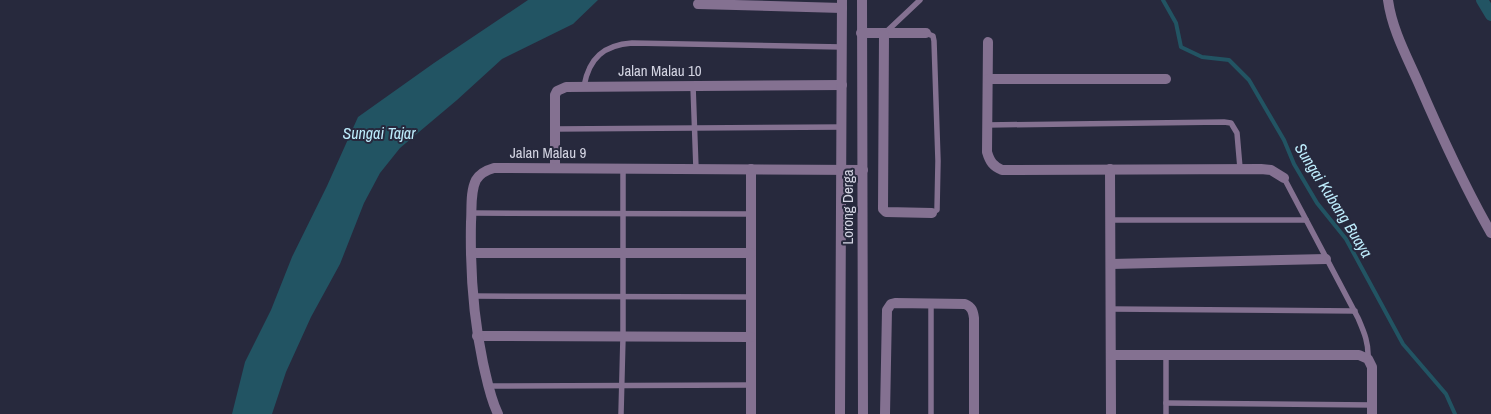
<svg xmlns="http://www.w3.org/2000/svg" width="1491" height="414" viewBox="0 0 1491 414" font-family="'Archivo Narrow',sans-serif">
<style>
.water{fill:#225463}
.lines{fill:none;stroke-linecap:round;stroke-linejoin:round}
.stream{stroke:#225463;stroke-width:4}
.canal{stroke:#225463;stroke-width:12}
.lane{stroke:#847191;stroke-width:5.5}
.street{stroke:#847191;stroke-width:10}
.labels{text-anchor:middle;stroke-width:4;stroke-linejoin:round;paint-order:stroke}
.street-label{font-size:15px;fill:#d3d4e2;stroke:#27293d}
.water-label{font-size:16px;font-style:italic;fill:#bdecfc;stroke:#27293d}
</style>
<rect width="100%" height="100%" fill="#27293d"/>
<path class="water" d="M528 0H598L573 24 502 59 457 100 400 148 380 173 364 203 340 264 311 317 286 372 272 414H232L245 362 271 310 292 257 327 186 358 117 434 63Z"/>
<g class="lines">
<path class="stream" d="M1163 0 1176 23 1181 47 1202 57 1229 60 1249 80 1284 140 1294 164 1317 203 1346 239 1403 344 1446 394 1455 414"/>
<path class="canal" d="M1482 0 1491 15"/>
<g class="lane">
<path d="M885 33 920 0"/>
<path d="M926 33 933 36 934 41 938 161 937 210 932 213"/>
<path d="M584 86C589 58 604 45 632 43L842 47"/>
<path d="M693 86 696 169"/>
<path d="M987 125 1224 122 1231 123 1237 133 1240 168"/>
<path d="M555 129 842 127"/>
<path d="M1284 178 1358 318C1364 332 1369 343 1368 359"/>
<path d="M471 213 750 214"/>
<path d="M1110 220H1306"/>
<path d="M472 296 751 297"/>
<path d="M1111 309 1355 311"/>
<path d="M1166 354V414"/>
<path d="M488 386 751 385"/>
<path d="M1166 403 1372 405"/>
<path d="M621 414 623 337V168"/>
<path d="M931 414V303"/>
</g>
<g class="street">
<path d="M862 0 863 414"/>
<path d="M1388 0C1392 29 1406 55 1418 82 1440 133 1463 184 1491 233"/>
<path d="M698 4 842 8"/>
<path d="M861 33H926"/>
<path d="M884 34 883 209 886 212 932 213"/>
<path d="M988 42 987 152C990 162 993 166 1002 170L1261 169 1271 170 1284 178"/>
<path d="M988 79H1166"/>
<path d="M555 168V95L557 91 566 87 842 85"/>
<path d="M751 169V414"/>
<path d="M1110 169 1111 414"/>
<path d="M471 253H751"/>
<path d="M1111 264 1326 259"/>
<path d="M477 336 751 337"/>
<path d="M1111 355H1359L1368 359 1372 367V414"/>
<path d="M498 414C490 398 487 380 483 363 473 316 470 270 471 222 472 209 470 192 476 180 480 173 487 170 494 168L863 170"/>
<path d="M840 414 842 0"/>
<path d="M885 414 887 310 891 304 895 303 965 304C972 307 973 311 974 318V414"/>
</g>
</g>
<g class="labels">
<g class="street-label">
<text x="660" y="76">Jalan Malau 10</text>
<text x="548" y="158">Jalan Malau 9</text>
<text transform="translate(848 207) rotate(-90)" y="5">Lorong Derga</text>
</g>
<g class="water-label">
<text x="379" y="139">Sungai Tajar</text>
<text transform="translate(1334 200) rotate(58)" y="6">Sungai Kubang Buaya</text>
</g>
</g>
</svg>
